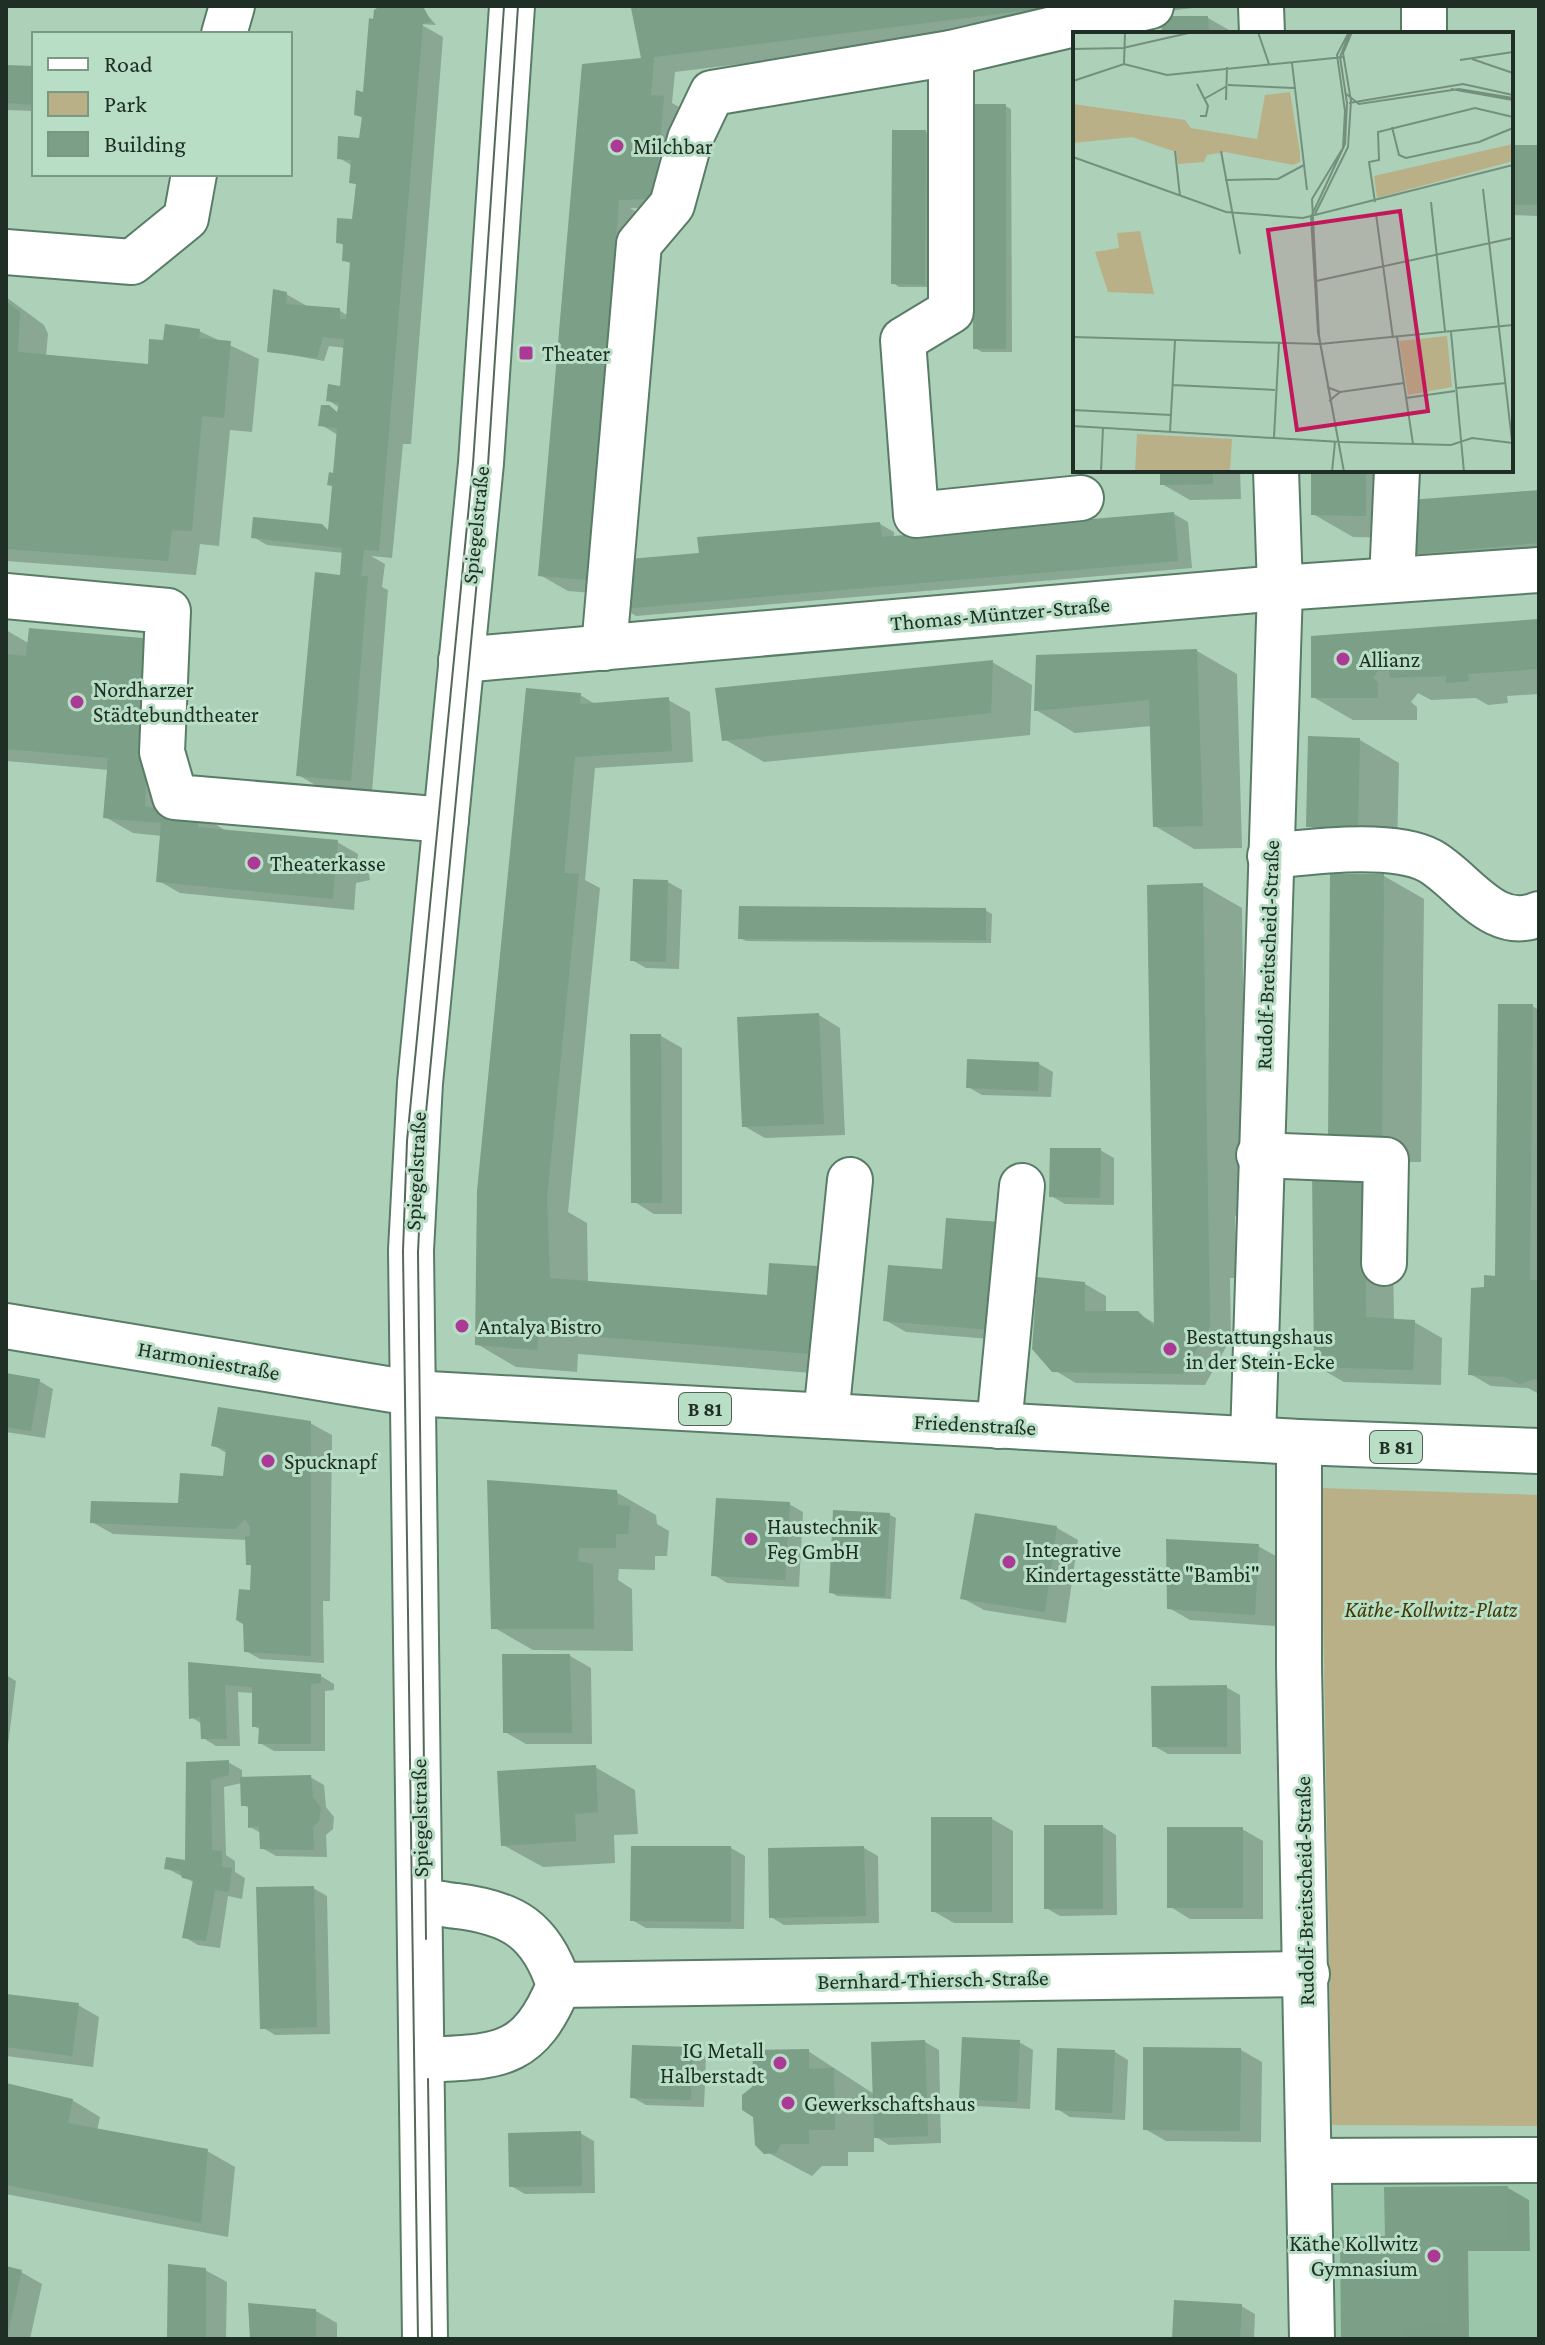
<svg xmlns="http://www.w3.org/2000/svg" width="1545" height="2345" viewBox="0 0 1545 2345" font-family="'Crimson Pro',serif">
<style>
.built{fill:#9bc6a9}
.green{fill:#b9b088}
.shadow{fill:#0003}
.building{fill:#7b9f87}
.lines{fill:none;stroke-linecap:round;stroke-linejoin:round}
.minor-casing{stroke:#597c66;stroke-width:48}
.major-casing{stroke:#597c66;stroke-width:48}
.minor{stroke:#fff;stroke-width:44}
.major{stroke:#fff;stroke-width:44}
.tram{stroke:#536a5a;stroke-width:2}
.poi-dot{fill:#ab3a96;stroke:#b8dec5;stroke-width:3}
.labels{text-anchor:middle;stroke-width:6;stroke-linejoin:round;paint-order:stroke}
.shield{fill:#b8dec5;stroke:#4e6455;stroke-width:2}
.shield-label{font-size:20px;font-weight:bold;fill:#202f25}
.poi-label{font-size:22px;fill:#202f25;stroke:#b8dec5;text-anchor:start}
.street-label{font-size:22px;fill:#202f25;stroke:#b8dec5}
.park-label{font-size:22px;font-style:italic;fill:#433804;stroke:#b8dec5}
.inset-road{fill:none;stroke:#74907d;stroke-width:2}
.view{fill:#c2185b;fill-opacity:0.15;stroke:#c2185b;stroke-width:4}
.inset-edge{fill:none;stroke:#202f25;stroke-width:4}
</style>
<rect width="100%" height="100%" fill="#acd1b8"/>
<path class="built" d="M1539 2169V2339H1333L1327 2174Z"/>
<path class="green" d="M1321 1488 1539 1495V2126L1332 2125Z"/>
<g class="shadow">
<path d="M383 6H420L436 25 420 24 443 37 411 444H403L392 558 371 556 385 564 382 587 388 590 372 792 319 787 298 775 342 577 344 553 267 545 253 537 330 531 338 435 321 425 339 415 340 408 328 400 342 388 346 348 329 346 324 361 270 351 286 294 307 306 339 310 348 316 352 264 344 260 345 246 338 242 354 221 358 185 351 182 353 166 339 158 361 140 363 118 356 114 365 94 375 21Z"/>
<path d="M661 6H1209L675 72 672 103 685 110 676 210 630 208 647 218 619 562 701 555 880 524 894 532V538L1174 514 1188 522 1192 568 636 616 623 608 617 595 568 591 540 575 643 60 633 10Z"/>
<path d="M1208 18 1236 34H1164Z"/>
<path d="M6 67 34 68V111L6 110Z"/>
<path d="M1005 106 1011 109 1012 352H982L975 348Z"/>
<path d="M926 132 932 136 930 287H899L893 283Z"/>
<path d="M1511 147H1539V216L1511 215Z"/>
<path d="M6 297 44 325 48 334 46 357 150 366 165 342 199 331 259 359 252 432 230 430 219 546 200 544 196 575 6 561Z"/>
<path d="M1162 470H1240L1241 499 1190 500 1162 484Z"/>
<path d="M1313 470H1405V538L1353 537 1313 514Z"/>
<path d="M1539 492V569L1455 576 1416 553Z"/>
<path d="M1539 621V694L1507 696 1508 703 1488 705 1476 698 1431 700 1418 693 1411 702 1417 707V720H1353L1313 697V638Z"/>
<path d="M6 630 30 644 170 777 199 813 226 831 337 842 358 854 357 862 368 868 370 880 356 883 354 910 180 893 159 881 162 836 133 833 105 817 109 770 6 761Z"/>
<path d="M1197 651 1237 674 1242 848 1194 849 1155 826 1152 726 1075 733 1036 710Z"/>
<path d="M992 662 1032 685 1030 735 764 762 724 739Z"/>
<path d="M580 695 597 705 668 700 690 712 693 762 595 768 585 880 600 888 568 1212 587 1223 588 1283 769 1297 816 1268 856 1291 849 1376 578 1354 577 1372 516 1367 477 1344Z"/>
<path d="M1360 740 1399 763 1397 850 1347 848 1308 825Z"/>
<path d="M1384 876 1424 899 1421 1162H1370Z"/>
<path d="M668 882 682 890 679 969 646 968 632 960Z"/>
<path d="M1202 885 1242 908 1246 1214 1235 1216 1237 1278H1230L1231 1338 1205 1385 1076 1383 1054 1370 1085 1284 1106 1296V1313H1137L1156 1324Z"/>
<path d="M985 910 992 914 991 943 746 941 740 938Z"/>
<path d="M1532 1006 1539 1010V1394L1528 1388 1491 1386 1470 1374 1486 1289 1497 1278Z"/>
<path d="M819 1015 840 1028 845 1135 765 1138 744 1126Z"/>
<path d="M661 1036 682 1048V1214H654L633 1201Z"/>
<path d="M1039 1064 1053 1072 1051 1097 982 1095 968 1087Z"/>
<path d="M1100 1150 1114 1158V1205L1065 1204 1051 1196Z"/>
<path d="M1392 1187 1394 1321 1414 1322 1442 1338 1441 1385 1344 1382 1316 1366Z"/>
<path d="M889 1267 1013 1341 906 1332 885 1320Z"/>
<path d="M6 1375 39 1381 53 1389 45 1438 6 1432Z"/>
<path d="M310 1423 332 1435 330 1601H323L324 1663 260 1659 246 1651 253 1566 248 1564 247 1540 113 1534 92 1522 180 1505 225 1478 228 1454 213 1445Z"/>
<path d="M616 1492 656 1515 657 1524 669 1531 667 1556H655V1570L619 1569 618 1580 632 1589 633 1651 533 1650 493 1627Z"/>
<path d="M789 1504 803 1512 799 1587 727 1583 714 1575Z"/>
<path d="M890 1515 896 1518 891 1599 837 1596 831 1592Z"/>
<path d="M976 1515 1057 1528 1078 1540 1066 1623 984 1610 962 1598Z"/>
<path d="M1258 1546 1279 1558 1276 1626 1190 1620 1169 1608Z"/>
<path d="M570 1656 591 1668 592 1744H526L505 1732Z"/>
<path d="M190 1664 321 1676 334 1684V1690L325 1691V1751H274L260 1743 261 1730 254 1726V1693L238 1692 240 1746H216L203 1738 202 1724 191 1717Z"/>
<path d="M6 1675 16 1681 7 1753H6Z"/>
<path d="M1226 1687 1240 1695 1241 1754H1168L1154 1746Z"/>
<path d="M228 1762 242 1770V1779L310 1777 324 1785 326 1807 334 1817 333 1829 326 1835 327 1857 276 1856 262 1848 261 1833 250 1827V1809L243 1804 242 1783 224 1787 226 1855 235 1861V1872L245 1878 242 1899 228 1896 220 1948 198 1945 184 1937 195 1883 166 1868 187 1863 188 1764Z"/>
<path d="M595 1767 635 1790 638 1834 614 1835 615 1863 543 1867 503 1845Z"/>
<path d="M992 1819 1013 1831V1923H954L933 1911Z"/>
<path d="M1103 1827 1116 1835 1117 1915 1060 1916 1046 1908Z"/>
<path d="M1242 1829 1263 1841V1919H1190L1169 1906Z"/>
<path d="M731 1848 745 1856 744 1929 646 1928 632 1920Z"/>
<path d="M864 1848 878 1856 879 1923 784 1925 771 1917Z"/>
<path d="M313 1888 327 1896 330 2034 275 2035 262 2027Z"/>
<path d="M6 1996 78 2005 99 2017 93 2067 6 2056Z"/>
<path d="M925 2042 939 2050 941 2143 889 2145 874 2136V2152H848V2166H822L812 2176 759 2148 808 2051 874 2094Z"/>
<path d="M1019 2042 1033 2050 1030 2109 975 2106 961 2098Z"/>
<path d="M692 2049 706 2057 704 2107 646 2105 632 2097Z"/>
<path d="M1241 2050 1262 2062 1261 2142 1166 2141 1145 2129Z"/>
<path d="M1115 2052 1128 2060 1125 2120 1070 2117 1057 2109Z"/>
<path d="M6 2085 72 2100 100 2117 97 2131 207 2151 235 2167 228 2237 6 2194Z"/>
<path d="M580 2133 594 2141 595 2193 525 2194 511 2186Z"/>
<path d="M1508 2188 1529 2200 1530 2251H1468L1469 2337 1343 2339 1387 2238Z"/>
<path d="M6 2268 21 2272 42 2284 30 2339H6Z"/>
<path d="M205 2270 227 2282 226 2339H169Z"/>
<path d="M1241 2306 1255 2314 1254 2339H1174Z"/>
<path d="M316 2311 337 2323V2339H252Z"/>
</g>
<g class="building">
<path d="M380 6H423L431 22 423 23 379 551 364 550 361 576H368L351 781 296 776 315 572 340 575 342 548 251 538 253 517 322 524 328 530 332 486 327 485 329 472 333 473 337 428 318 426 321 405H329L337 412 339 403 326 401 328 384 340 386 344 339 323 337 317 358 267 352 273 289 287 292 286 304 340 308V319H346L350 262 342 261 343 244 336 243 337 218 352 219 356 184 349 183 351 160 337 159 338 136 359 138 362 117 354 115 356 90 363 92 369 18 373 19 374 10Z"/>
<path d="M646 6 1045 8 654 57 651 95 664 96 655 199 619 200 589 580 538 576 582 64 641 58 631 8Z"/>
<path d="M1161 16H1208L1209 34H1162Z"/>
<path d="M6 65 34 66V105L6 103Z"/>
<rect x="973" y="104" width="33" height="245"/>
<path d="M892 130H926L925 285 891 284Z"/>
<rect x="1511" y="145" width="28" height="60"/>
<path d="M6 301 20 312 18 352 148 364 149 339 163 340 165 324 200 329 199 338 231 341 224 418 202 416 192 531 172 530 168 561 6 549Z"/>
<path d="M1160 470H1213V484L1160 485Z"/>
<path d="M1311 470H1366V516L1311 515Z"/>
<path d="M1539 490V543L1414 554 1409 500Z"/>
<path d="M1174 512 1178 561 621 609 617 560 699 553 697 537 880 522 882 537Z"/>
<path d="M1539 619V669L1468 674 1469 681 1446 683V676L1390 678 1389 671H1378L1373 678 1378 682V698H1311V636Z"/>
<path d="M29 628 153 639 145 807 199 811 198 827 338 840 337 852 350 857V869L335 871 333 899 156 882 161 823 103 818 108 758 6 749V654L26 656Z"/>
<path d="M1197 649 1203 826 1153 827 1149 700 1034 711 1036 655Z"/>
<path d="M993 660 991 713 722 741 715 688Z"/>
<path d="M526 688 581 693 580 704 669 697 672 751 575 757 564 873 579 874 547 1198 550 1278 767 1295 769 1263 817 1266 810 1354 539 1332 537 1350 475 1345 477 1191Z"/>
<path d="M1308 736 1360 738 1358 828 1306 827Z"/>
<path d="M1330 874H1384L1382 1141H1328Z"/>
<path d="M633 879 668 880 666 962 630 961Z"/>
<path d="M1203 883 1210 1326 1183 1374 1052 1372 1032 1349 1037 1277 1085 1282V1311H1138L1154 1327 1147 885Z"/>
<path d="M739 906 986 908V940L738 939Z"/>
<path d="M1498 1004H1533L1530 1280H1539V1378L1519 1384 1505 1377 1468 1375 1471 1288 1484 1287V1275L1495 1276Z"/>
<path d="M819 1013 824 1124 742 1127 737 1017Z"/>
<path d="M630 1034H661L662 1203H631Z"/>
<path d="M967 1059 1039 1062 1038 1091 966 1088Z"/>
<path d="M1050 1148H1101L1100 1198 1049 1197Z"/>
<path d="M1312 1169H1365L1366 1317 1415 1320 1413 1370 1314 1367Z"/>
<path d="M946 1218 1000 1222 992 1330 883 1321 888 1265 942 1269Z"/>
<path d="M6 1373 40 1379 31 1431 6 1427Z"/>
<path d="M218 1407 311 1421V1656L244 1652 243 1624 236 1620 239 1589 250 1590 251 1565H246L245 1536H250V1527L245 1519 235 1529 90 1523 91 1501 178 1503 180 1473 223 1476 226 1449 211 1446Z"/>
<path d="M487 1480 617 1490 618 1505 630 1506 628 1534H616V1548H579L578 1561 593 1564 594 1629H491Z"/>
<path d="M716 1498 790 1502 785 1580 711 1576Z"/>
<path d="M833 1510 890 1513 885 1597 829 1593Z"/>
<path d="M975 1513 1057 1526 1045 1612 960 1599Z"/>
<path d="M1166 1539 1259 1544 1255 1615 1167 1609Z"/>
<path d="M502 1654H570L572 1733H503Z"/>
<path d="M188 1662 321 1674V1683L311 1684V1744H258L259 1727H252V1687L225 1685 227 1739H201L200 1717 189 1719Z"/>
<path d="M1227 1685V1747H1152L1151 1686Z"/>
<path d="M229 1760V1775L211 1780 212 1850 222 1851V1867L232 1868 229 1892 215 1890 206 1941 182 1938 193 1880 182 1878 180 1871 164 1869 166 1857 185 1860 186 1762Z"/>
<path d="M596 1765 598 1812 575 1814 576 1841 501 1846 497 1771Z"/>
<path d="M311 1775 313 1797 321 1808 319 1821 313 1827 314 1850 260 1849 259 1826 248 1828V1806H241L240 1777Z"/>
<rect x="931" y="1817" width="61" height="95"/>
<rect x="1044" y="1825" width="59" height="84"/>
<rect x="1167" y="1827" width="76" height="81"/>
<path d="M631 1846H731V1922L630 1921Z"/>
<path d="M864 1846 866 1916 769 1918 768 1848Z"/>
<path d="M314 1886 317 2027 260 2029 256 1887Z"/>
<path d="M6 1994 79 2003 72 2056 6 2047Z"/>
<path d="M962 2037 1020 2040 1017 2102 959 2099Z"/>
<path d="M925 2040 928 2136 874 2138 871 2042Z"/>
<path d="M632 2045 693 2047 691 2100 630 2098Z"/>
<path d="M1143 2047 1241 2048 1240 2131 1143 2130Z"/>
<path d="M1057 2048 1115 2050 1112 2113 1055 2110Z"/>
<path d="M809 2049V2069L834 2068 835 2130H809V2144H781L776 2153 764 2154 755 2145 753 2117 742 2110V2095L752 2087 753 2050Z"/>
<path d="M6 2083 73 2099 68 2123 208 2149 201 2223 6 2185Z"/>
<path d="M581 2131 582 2186 509 2187 508 2133Z"/>
<path d="M1508 2186 1509 2240H1448V2326L1406 2327V2339H1341L1340 2237 1385 2236 1384 2187Z"/>
<path d="M168 2264 206 2268V2339H167Z"/>
<path d="M6 2266 22 2270 7 2336H6Z"/>
<path d="M1174 2300 1242 2304 1240 2339H1172Z"/>
<path d="M248 2303 316 2309V2339H250Z"/>
</g>
<g class="lines">
<g class="minor-casing">
<g id="minor">
<path d="M1261 6 1262 34"/>
<path d="M1424 6V34"/>
<path d="M224 34 232 6"/>
<path d="M951 53V311L903 340 916 515 1081 498"/>
<path d="M6 252 132 262 186 218 194 174"/>
<path d="M1392 580 1397 470"/>
<path d="M6 596 168 611 162 752 175 797 446 820"/>
<path d="M604 648 639 244 672 205 690 139 712 93 951 53 1151 6"/>
<path d="M461 660 1280 588 1539 570"/>
<path d="M1270 856C1312 852 1392 841 1430 861 1464 880 1493 934 1539 914"/>
<path d="M1259 1155 1386 1160 1384 1263"/>
<path d="M826 1416 850 1180"/>
<path d="M999 1426 1022 1186"/>
<path d="M1253 1439 1280 588 1276 470"/>
<path d="M1299 1442V1667L1312 2339"/>
<path d="M420 1902C432 1901 445 1905 457 1906 513 1913 541 1930 559 1985 528 2061 496 2056 422 2060"/>
<path d="M559 1985 1307 1974"/>
<path d="M1309 2161 1539 2160"/>
<path d="M425 2339 411 1250 420 1083 481 463 512 6"/>
</g>
</g>
<g class="major-casing">
<path id="major" d="M6 1326 411 1393 1299 1442 1539 1451"/>
</g>
<use href="#minor" class="minor"/>
<use href="#major" class="major"/>
<g class="tram">
<path d="M426 1939 418 1252 423 1144 488 465 518 6"/>
<path d="M428 2079 432 2339"/>
<path d="M418 2339 403 1251 407 1141 473 464 504 6"/>
</g>
</g>
<g class="poi-dot">
<circle cx="617" cy="146" r="8"/>
<rect x="518" y="345" width="16" height="16" rx="4"/>
<circle cx="1343" cy="659" r="8"/>
<circle cx="77" cy="702" r="8"/>
<circle cx="254" cy="863" r="8"/>
<circle cx="462" cy="1326" r="8"/>
<circle cx="1170" cy="1349" r="8"/>
<circle cx="268" cy="1461" r="8"/>
<circle cx="751" cy="1539" r="8"/>
<circle cx="1009" cy="1562" r="8"/>
<circle cx="780" cy="2063" r="8"/>
<circle cx="788" cy="2103" r="8"/>
<circle cx="1434" cy="2256" r="8"/>
</g>
<g class="labels">
<g class="shield">
<rect x="679" y="1393" width="52" height="32" rx="6"/>
<rect x="1370" y="1431" width="52" height="32" rx="6"/>
</g>
<g class="shield-label">
<text x="705" y="1416">B 81</text>
<text x="1396" y="1454">B 81</text>
</g>
<g class="poi-label">
<text x="633" y="154">Milchbar</text>
<text x="542" y="361">Theater</text>
<text x="1359" y="667">Allianz</text>
<text x="93" y="697">Nordharzer<tspan x="93" dy="25">Städtebundtheater</tspan></text>
<text x="270" y="871">Theaterkasse</text>
<text x="478" y="1334">Antalya Bistro</text>
<text x="1186" y="1344">Bestattungshaus<tspan x="1186" dy="25">in der Stein-Ecke</tspan></text>
<text x="284" y="1469">Spucknapf</text>
<text x="767" y="1534">Haustechnik<tspan x="767" dy="25">Feg GmbH</tspan></text>
<text x="1025" y="1557">Integrative<tspan x="1025" dy="25">Kindertagesstätte "Bambi"</tspan></text>
<text x="764" y="2058" text-anchor="end">IG Metall<tspan x="764" dy="25">Halberstadt</tspan></text>
<text x="804" y="2111">Gewerkschaftshaus</text>
<text x="1418" y="2251" text-anchor="end">Käthe Kollwitz<tspan x="1418" dy="25">Gymnasium</tspan></text>
</g>
<g class="street-label">
<text transform="translate(475 525) rotate(-84)" y="8">Spiegelstraße</text>
<text transform="translate(1000 613) rotate(-5)" y="8">Thomas-Müntzer-Straße</text>
<text transform="translate(1267 955) rotate(-88)" y="8">Rudolf-Breitscheid-Straße</text>
<text transform="translate(415 1171) rotate(-87)" y="8">Spiegelstraße</text>
<text transform="translate(209 1360) rotate(10)" y="8">Harmoniestraße</text>
<text transform="translate(975 1424) rotate(3)" y="8">Friedenstraße</text>
<text transform="translate(419 1818) rotate(-91)" y="8">Spiegelstraße</text>
<text transform="translate(1304 1891) rotate(-91)" y="8">Rudolf-Breitscheid-Straße</text>
<text transform="translate(933 1979) rotate(-1)" y="8">Bernhard-Thiersch-Straße</text>
</g>
<g class="park-label">
<text x="1431" y="1617">Käthe-Kollwitz-Platz</text>
</g>
</g>
<g transform="translate(1073 32)">
<rect width="440" height="440" fill="#acd1b8"/>
<path d="M217 60 227 121V130L220 133 152 120 134 123 131 130 105 132 103 120 59 105 0 111V72L112 88 118 96 184 107 192 63ZM440 112V129L304 166 301 144ZM67 199 81 262 35 260 22 220 46 216 44 201ZM374 304 379 355 335 363 326 309ZM64 402 159 407 157 440H62Z" fill="#b9b088"/>
<path class="inset-road" d="M185 0 196 32M0 17 50 16 120 0M399 27 440 41M387 28 440 20M219 31 234 158M51 32 52 0M0 49 51 32 94 43 271 25M124 52 135 74 133 84H127M155 53 221 56M378 57 440 68M272 61 286 72 386 57 440 66M131 67 154 54M153 68 154 35M276 71 390 52 440 63M319 95 326 123 333 126 406 110 440 96M102 119 107 164M148 119 167 222M0 125 153 180 230 186 440 133M152 148 205 147 231 133M410 157 439 409M239 167 246 304 271 440M239 167 270 116 272 79 264 23 276 0M302 170 296 130 306 128 305 100 402 76 440 85M358 170 372 299M242 182 275 115 278 69 270 21 279 0M303 182 320 306M243 249 440 206M378 300 391 440M0 305 247 312 440 293M324 305 340 412M100 353 202 358M254 355 267 360 256 369M384 356 433 351M267 360 331 351M333 366 382 359M0 378 98 383M0 394 268 410 378 413 399 406 440 411M97 400 102 309M201 405 206 311M28 440 30 396M259 440 262 410M271 440 245 300 238 185 272 112 274 71 267 25 277 0"/>
<path class="view" d="M327 179 355 379 224 398 195 198Z"/>
<rect width="440" height="440" class="inset-edge"/>
</g>
<rect width="1545" height="2345" fill="none" stroke="#202f25" stroke-width="16"/>
<rect x="32" y="32" width="260" height="144" fill="#b8dec5" stroke="#7b9885" stroke-width="2"/>
<rect x="48" y="58" width="40" height="12" fill="#ffffff" stroke="#7b9885" stroke-width="2"/>
<text x="104" y="72" font-size="24" fill="#202f25">Road</text>
<rect x="48" y="92" width="40" height="24" fill="#b9b088" stroke="#7b9885" stroke-width="2"/>
<text x="104" y="112" font-size="24" fill="#202f25">Park</text>
<rect x="48" y="132" width="40" height="24" fill="#7b9f87" stroke="#7b9885" stroke-width="2"/>
<text x="104" y="152" font-size="24" fill="#202f25">Building</text>
</svg>
